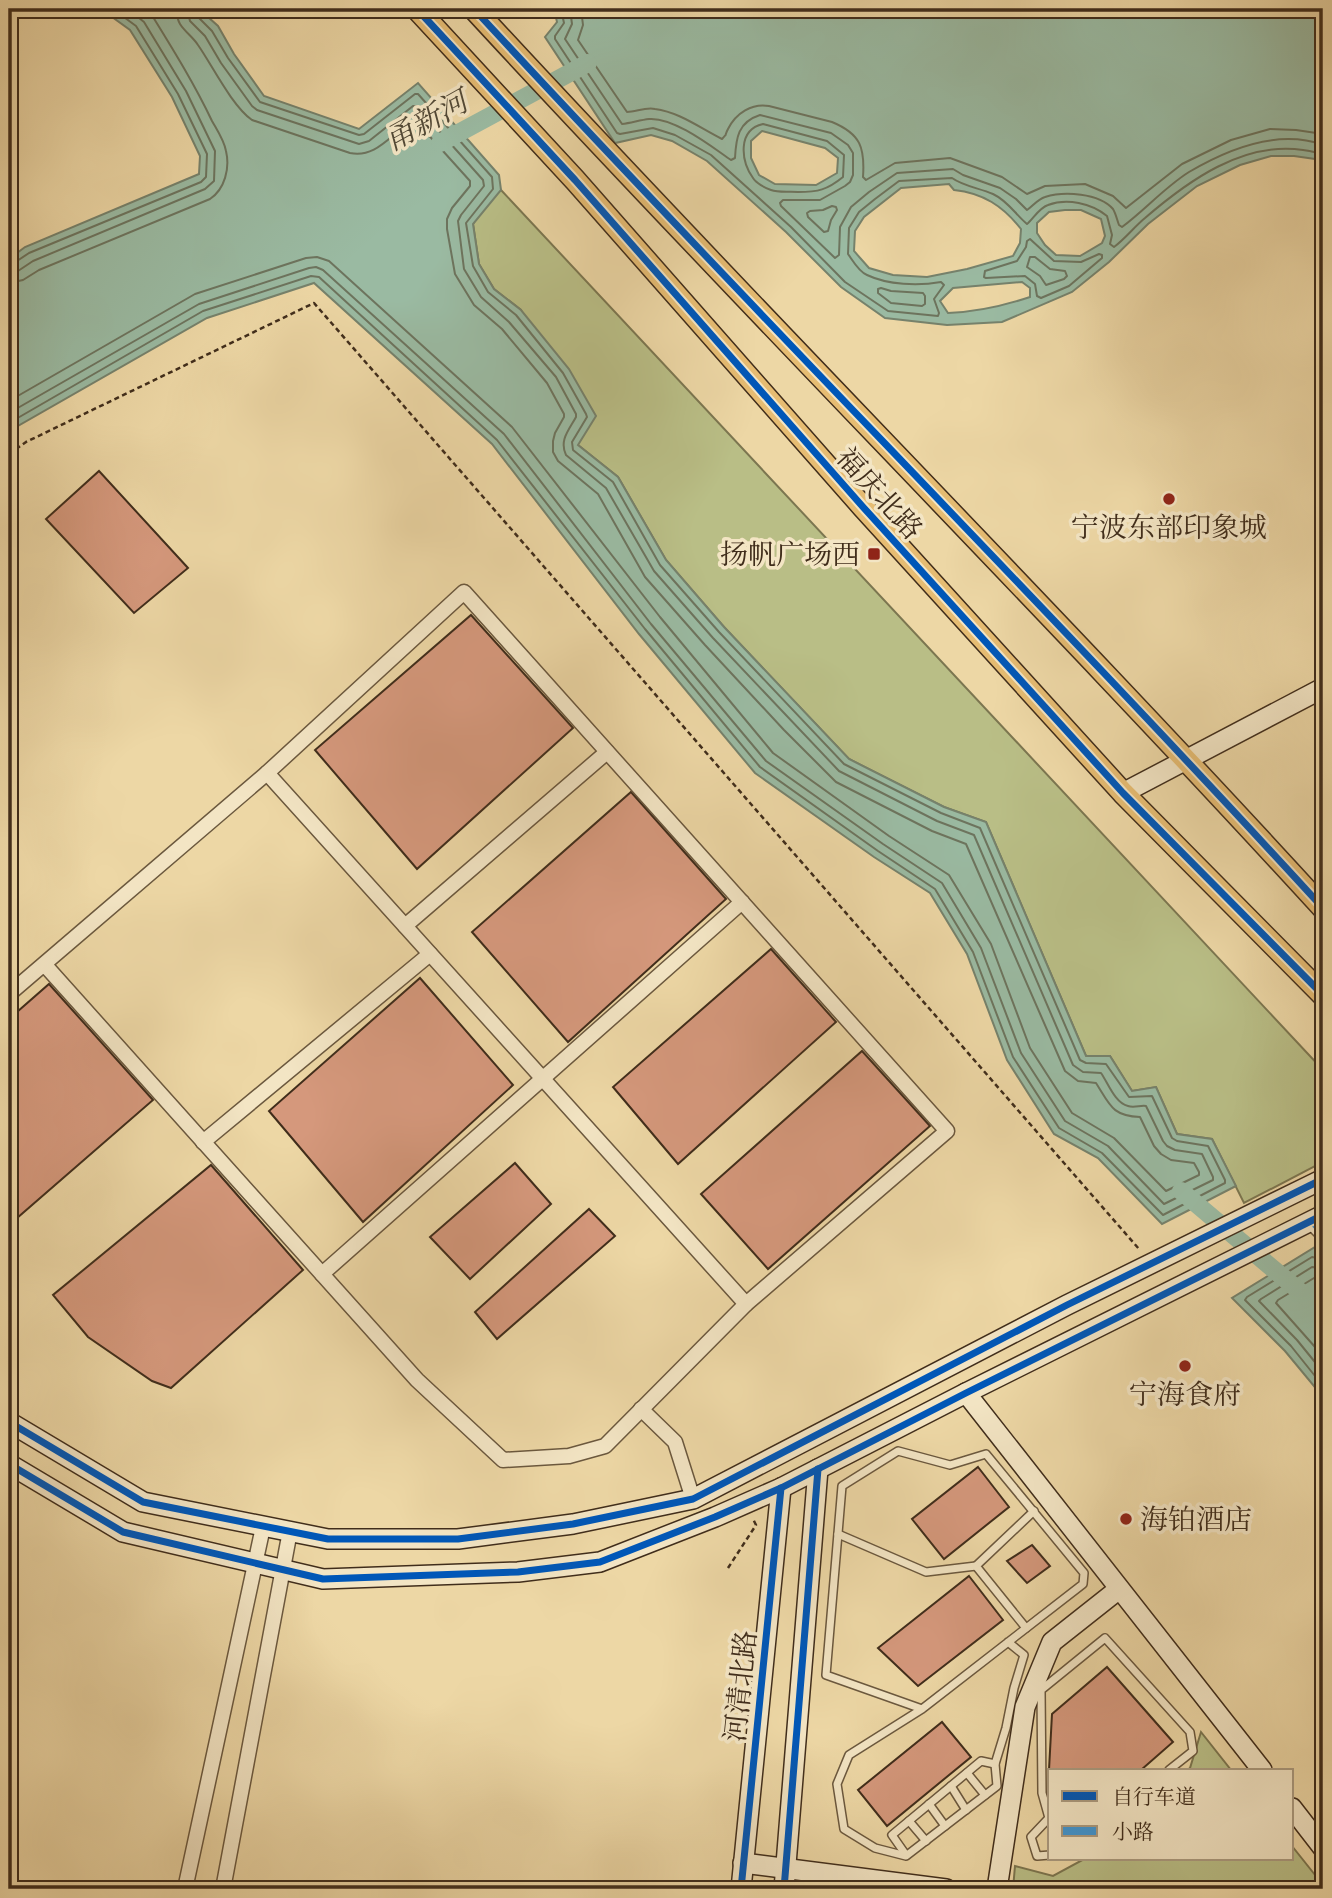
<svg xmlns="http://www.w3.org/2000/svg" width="1332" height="1898" viewBox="0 0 1332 1898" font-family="'IM FELL DW Pica','Noto Serif SC',serif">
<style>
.green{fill:#b9be86;stroke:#7c7650;stroke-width:2}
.water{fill:#9abaa2;stroke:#76826c;stroke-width:2;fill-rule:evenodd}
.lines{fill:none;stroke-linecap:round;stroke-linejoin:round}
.shore{stroke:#6d745e;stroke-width:2}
.canal{stroke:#9abaa2;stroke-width:18}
.building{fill:#d5987c;stroke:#402d1b;stroke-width:2}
.lane-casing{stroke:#6b583e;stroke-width:10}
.street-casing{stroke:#6b583e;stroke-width:17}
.secondary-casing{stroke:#402d1b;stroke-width:22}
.primary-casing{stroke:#402d1b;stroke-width:24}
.path{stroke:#402d1b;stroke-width:2.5;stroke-dasharray:5 3.5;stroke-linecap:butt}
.lane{stroke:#f3e5c4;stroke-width:7}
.street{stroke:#f3e5c4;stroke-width:14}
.secondary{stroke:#f3e5c4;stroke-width:19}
.primary{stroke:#e6bc72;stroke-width:21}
.quiet{stroke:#3f96d4;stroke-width:5;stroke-dasharray:10 5;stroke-linecap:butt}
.cycleway-casing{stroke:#f3e5c4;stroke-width:11}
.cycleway{stroke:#0057b8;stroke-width:7}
.poi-dot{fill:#8f2418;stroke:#f3e5c4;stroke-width:2.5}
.labels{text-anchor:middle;stroke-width:7;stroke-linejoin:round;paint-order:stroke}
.street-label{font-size:28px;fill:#402d1b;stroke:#f3e5c4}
.poi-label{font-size:28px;fill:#402d1b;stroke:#f3e5c4}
.water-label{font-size:30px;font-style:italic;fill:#524936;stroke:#f3e5c4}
</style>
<rect width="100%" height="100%" fill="#edd7a5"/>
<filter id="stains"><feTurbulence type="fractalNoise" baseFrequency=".00286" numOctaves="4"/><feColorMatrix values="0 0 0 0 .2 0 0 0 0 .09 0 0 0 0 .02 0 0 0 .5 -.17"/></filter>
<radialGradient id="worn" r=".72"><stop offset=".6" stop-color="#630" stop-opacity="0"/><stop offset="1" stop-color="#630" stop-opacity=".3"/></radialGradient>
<g class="green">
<path d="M501 190 1323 1070V1162L1244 1203 1212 1139 1177 1134 1156 1087 1132 1091 1110 1056H1086L986 822 944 807 849 759 724 627 666 560 618 477 578 445 521 310 494 289 479 264 473 224 483 207Z"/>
<path d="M1201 1732 1231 1770H1187L1190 1768Z"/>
<path d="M1292 1846 1323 1885V1889H1013L1015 1866 1053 1876 1086 1858H1292Z"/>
</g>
<g class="water">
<path d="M101 9H199L218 26 234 54 264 96 359 129 418 83 499 175 501 190 473 224 479 264 494 289 521 310 569 369 596 416 578 445 618 477 666 560 724 627 849 759 944 807 986 822 1086 1056H1110L1132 1091 1156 1087 1177 1134 1212 1139 1236 1186 1162 1224 1098 1158 1054 1134 1007 1060 967 954 930 893 874 857 755 773 639 634 492 444 314 283 207 318 9 431V259L25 247 199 174 200 156 172 97 130 30Z"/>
<path d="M554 9H1323V163L1315 159 1294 156H1271L1240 165 1197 186 1148 224 1109 262 1072 292 1002 322 947 325 885 318 841 287 786 232 707 161 672 141 651 135 615 143 545 37 557 22ZM762 131 825 148 838 158 837 173 816 185 775 184 759 175 751 158V141ZM949 184 954 190C983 193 1003 206 1021 229L1020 243 1013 256 967 269 927 277 893 275 869 268 854 251 855 231 864 217 901 188ZM1065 210H1081L1101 219 1105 236 1102 243 1080 256 1056 255 1045 245 1037 233V223L1049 212ZM1022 282 1030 288V297C1003 306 976 312 948 313L940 301 953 288Z"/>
<path d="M1315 1247 1323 1254V1397L1285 1351 1232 1298Z"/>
</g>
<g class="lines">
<g class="shore">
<path d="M561 9 564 23 555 36V39L617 133 620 134 653 128 675 135 711 155 791 227 845 282 888 311 938 316 939 313 934 299 944 285 941 282C918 286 888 285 867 275 859 272 853 261 848 254L849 228 859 212 875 199 899 181 952 178C963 186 979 188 993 194 1008 201 1015 214 1027 224 1033 219 1039 208 1048 205 1067 198 1091 203 1107 216L1112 235 1110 244 1114 247C1125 239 1134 227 1145 218 1188 181 1243 141 1303 150 1310 151 1317 152 1323 155"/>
<path d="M570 9 572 24 565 39 622 124C631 123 640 120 649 119 674 117 712 147 731 160L735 158C736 138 738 122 760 115L831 133 848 145 853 153V175L850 182 845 186 820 200H783L780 203 781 206 835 258 839 255 840 227 851 207 869 192 897 173 953 169 963 175 1000 188 1016 199 1027 210C1033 206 1038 199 1045 197 1064 191 1099 193 1113 209 1116 214 1117 220 1119 225L1122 227C1145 210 1165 187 1189 172 1228 149 1279 129 1323 145"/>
<path d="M581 9 583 25 578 40 627 112C636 112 645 107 655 109 679 112 700 128 722 139 729 131 723 139 728 129 736 113 752 103 769 106L832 122C861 134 865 148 863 177L866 180 895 163 950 158 1002 177 1027 194 1045 186 1085 184 1113 196 1126 208 1182 164 1231 140 1270 129 1296 130 1323 134"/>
<path d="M763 124 827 141 844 155 843 177C827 190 818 192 798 192 790 191 779 193 771 190 765 188 756 183 753 178 741 161 737 130 763 124Z"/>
<path d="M832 206 836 207 837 210 831 220 828 231 824 232 808 217 807 213 810 211 823 210Z"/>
<path d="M1030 239 1054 261 1081 262 1099 254 1102 255V258L1069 286 1041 298 1037 296 1035 284 1025 276 986 278 984 277 985 271 1017 261 1026 247 1027 241Z"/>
<path d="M1030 257H1035L1050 269 1065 271 1067 276 1064 279 1046 285 1040 276 1027 267Z"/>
<path d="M9 264 14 263 29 253 201 182 206 177 207 154 178 94 136 26 113 9"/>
<path d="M9 273 18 271 33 261 205 189 214 181 215 151 186 91 144 22 128 9"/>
<path d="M9 283 23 280 39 270 210 199C225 189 230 168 226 151 224 140 217 130 212 121 195 85 174 51 153 17L146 9"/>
<path d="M881 288 891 291 923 293 925 296V304L922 306 891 303 878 293V289Z"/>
<path d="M9 401 195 294 306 258 317 257 329 261 512 427 660 617 773 753 889 836 949 875 991 944 1030 1048 1072 1113 1114 1138 1166 1191 1199 1175V1172L1194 1163 1171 1160 1161 1154 1154 1146 1140 1117C1112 1116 1110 1105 1096 1083L1078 1081 1065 1071 966 844 932 831 836 782 784 730 705 645 645 577 598 494 558 461 553 452V441L555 433 564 417V414L547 383 502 329 474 305 455 274 447 229V219L452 208 470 186V181L415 120C393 130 378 159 350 153L252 120C232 106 212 65 198 45 193 37 185 32 180 24 177 19 177 14 176 9"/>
<path d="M9 413 199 304 309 268 316 267 323 270 504 434 651 624 766 761 883 844 942 883 981 948 1021 1053 1065 1121 1108 1146 1164 1204 1213 1180V1177L1202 1154 1175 1150 1167 1146 1163 1141 1146 1106C1141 1105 1134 1108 1128 1106 1115 1103 1108 1083 1101 1073L1083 1072 1073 1065 974 835 937 821 839 771 713 638 654 571 606 488 566 455C559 440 569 430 576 417V414L556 377 509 322 481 297 464 269 458 221 461 215 484 186 483 180 417 106H413L369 141 359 144 257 110 252 106 221 63 205 36 190 21 187 9"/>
<path d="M9 423 203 311 311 276 319 277 497 440 645 629 760 767 878 851 935 889 973 952 1013 1057 1059 1128 1102 1153 1163 1215 1225 1183V1180L1208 1146 1177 1141 1172 1138 1152 1096 1129 1097 1106 1064 1086 1063 1080 1060 980 828 941 813 844 764 719 632 660 565 613 482 573 450 572 442 587 417 586 414 563 373 516 315 488 292 473 266 466 223 493 189 492 177 418 94H415L364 134 359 135 260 102 228 58 212 31 197 16 196 9"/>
<path d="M1323 1259 1312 1257 1247 1297 1245 1300 1291 1346 1323 1386"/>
<path d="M1323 1268 1312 1267 1261 1299 1259 1301 1297 1340 1323 1372"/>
<path d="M1323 1278H1314L1278 1300 1276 1303 1323 1356"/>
</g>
<g class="canal">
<path d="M440 143 588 63"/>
<path d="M1181 1191 1323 1311"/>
</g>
</g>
<g class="building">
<path d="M99 471 188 568 134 613 46 519Z"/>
<path d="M471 615 573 728 417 869 315 750Z"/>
<path d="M631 792 726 899 568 1042 472 932Z"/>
<path d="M771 949 836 1022 678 1164 613 1087Z"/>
<path d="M420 978 513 1085 363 1222 269 1111Z"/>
<path d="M49 984 153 1100 9 1225V1019Z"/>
<path d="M862 1051 930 1126 768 1269 701 1194Z"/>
<path d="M515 1163 551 1204 470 1279 430 1237Z"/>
<path d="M211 1165 303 1270 171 1388 152 1381 88 1337 53 1295Z"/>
<path d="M589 1209 615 1236 497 1339 475 1312Z"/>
<path d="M978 1467 1009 1507 944 1559 912 1519Z"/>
<path d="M1032 1545 1050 1566 1027 1583 1007 1561Z"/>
<path d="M969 1576 1003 1620 918 1686 878 1648Z"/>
<path d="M1107 1667 1173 1742 1141 1770H1049L1052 1714Z"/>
<path d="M942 1722 971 1757 887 1826 858 1790Z"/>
</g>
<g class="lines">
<g class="lane-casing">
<g id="lane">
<path d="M838 1534 926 1572 976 1566"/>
<path d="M1026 1628 976 1566 1034 1511"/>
<path d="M922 1709 826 1675 842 1486 898 1451 950 1465 986 1454 1084 1573 1083 1584 922 1709 849 1755 837 1784 844 1829 875 1848 906 1856 997 1786 995 1764 1006 1728 1014 1688 1024 1655 1008 1642"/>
<path d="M967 1773 985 1795"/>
<path d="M951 1786 966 1810"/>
<path d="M929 1804 945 1826"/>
<path d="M909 1821 926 1841"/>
<path d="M906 1855 892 1835 981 1761 995 1764"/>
<path d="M1050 1855 1037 1856 1031 1837 1049 1818 1042 1793 1041 1690 1105 1638 1190 1732 1193 1751 1169 1770"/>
</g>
</g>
<g class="street-casing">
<g id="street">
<path d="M267 773 746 1304"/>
<path d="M405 926 607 752"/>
<path d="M9 994 44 964 267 773 464 592 947 1131 746 1304 605 1446 569 1456 503 1460 417 1380 44 964"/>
<path d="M203 1142 430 954"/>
<path d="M1311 1222 1323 1234"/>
<path d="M322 1274 742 902"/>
<path d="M641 1409 675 1442 693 1499"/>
<path d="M185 1889 263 1527"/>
<path d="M223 1889 290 1531"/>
</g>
</g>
<g class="secondary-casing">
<g id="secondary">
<path d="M1123 793 1323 688"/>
<path d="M966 1393 1262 1770"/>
<path d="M9 1422 143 1502 328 1539H458L573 1524 693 1499 1067 1305 1323 1179"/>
<path d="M9 1464 123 1532 323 1579 518 1572 600 1562 715 1517 781 1488 966 1393 1323 1215"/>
<path d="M1292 1808 1323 1848"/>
<path d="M743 1863 946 1889"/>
<path d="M741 1889 781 1488"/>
<path d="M784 1889 818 1469"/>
<path d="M997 1889 1025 1707 1052 1642 1119 1589"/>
</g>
</g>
<g class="primary-casing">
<g id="primary">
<path d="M417 9 575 180 863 507 1123 793 1323 995"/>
<path d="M474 9C753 312 1045 604 1323 908"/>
</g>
</g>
<g class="path">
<path d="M9 454 26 442 314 303 1139 1249"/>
<path d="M728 1568 756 1525 753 1519"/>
</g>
<use href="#lane" class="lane"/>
<use href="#street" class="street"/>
<use href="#secondary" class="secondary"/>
<use href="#primary" class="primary"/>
<path class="quiet" d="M1311 1222 1323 1234"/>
<g class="cycleway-casing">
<g id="cycleway">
<path d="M417 9 575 180 863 507 1123 793 1323 995"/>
<path d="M474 9C753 312 1045 604 1323 908"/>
<path d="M9 1422 143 1502 328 1539H458L573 1524 693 1499 1067 1305 1323 1179"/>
<path d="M9 1464 123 1532 323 1579 518 1572 600 1562 715 1517 781 1488 966 1393 1323 1215"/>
<path d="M741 1889 781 1488"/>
<path d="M784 1889 818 1469"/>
</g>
</g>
<use href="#cycleway" class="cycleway"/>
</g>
<g class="poi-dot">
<circle cx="1169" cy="499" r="7"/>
<rect x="867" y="547" width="14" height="14" rx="3.5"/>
<circle cx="1185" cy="1366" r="7"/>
<circle cx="1126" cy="1519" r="7"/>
</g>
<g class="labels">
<g class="street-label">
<text transform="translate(880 493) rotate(48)" y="10">福庆北路</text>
<text transform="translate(740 1686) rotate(-84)" y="10">河清北路</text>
</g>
<g class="poi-label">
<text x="1169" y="537">宁波东部印象城</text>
<text x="860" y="564" text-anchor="end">扬帆广场西</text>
<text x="1185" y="1404">宁海食府</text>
<text x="1140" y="1529" text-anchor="start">海铂酒店</text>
</g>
<g class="water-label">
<text transform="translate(426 121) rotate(-29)" y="10">甬新河</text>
</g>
</g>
<rect width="1332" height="1898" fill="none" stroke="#edd7a5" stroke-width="35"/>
<rect x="10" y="10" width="1311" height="1877" fill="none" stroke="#402d1b" stroke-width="3.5"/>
<rect x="18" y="18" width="1297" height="1863" fill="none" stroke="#402d1b" stroke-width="2"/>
<rect x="1048" y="1769" width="245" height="91" fill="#f3e5c4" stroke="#ab9b80" stroke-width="2"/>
<rect x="1062" y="1791" width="35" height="10" fill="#0057b8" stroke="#ab9b80" stroke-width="2"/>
<text x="1112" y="1804" font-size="21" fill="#402d1b">自行车道</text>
<rect x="1062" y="1826" width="35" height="10" fill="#3f96d4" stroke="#ab9b80" stroke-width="2"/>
<text x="1112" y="1839" font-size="21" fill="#402d1b">小路</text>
<rect width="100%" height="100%" filter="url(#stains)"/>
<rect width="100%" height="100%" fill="url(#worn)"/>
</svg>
